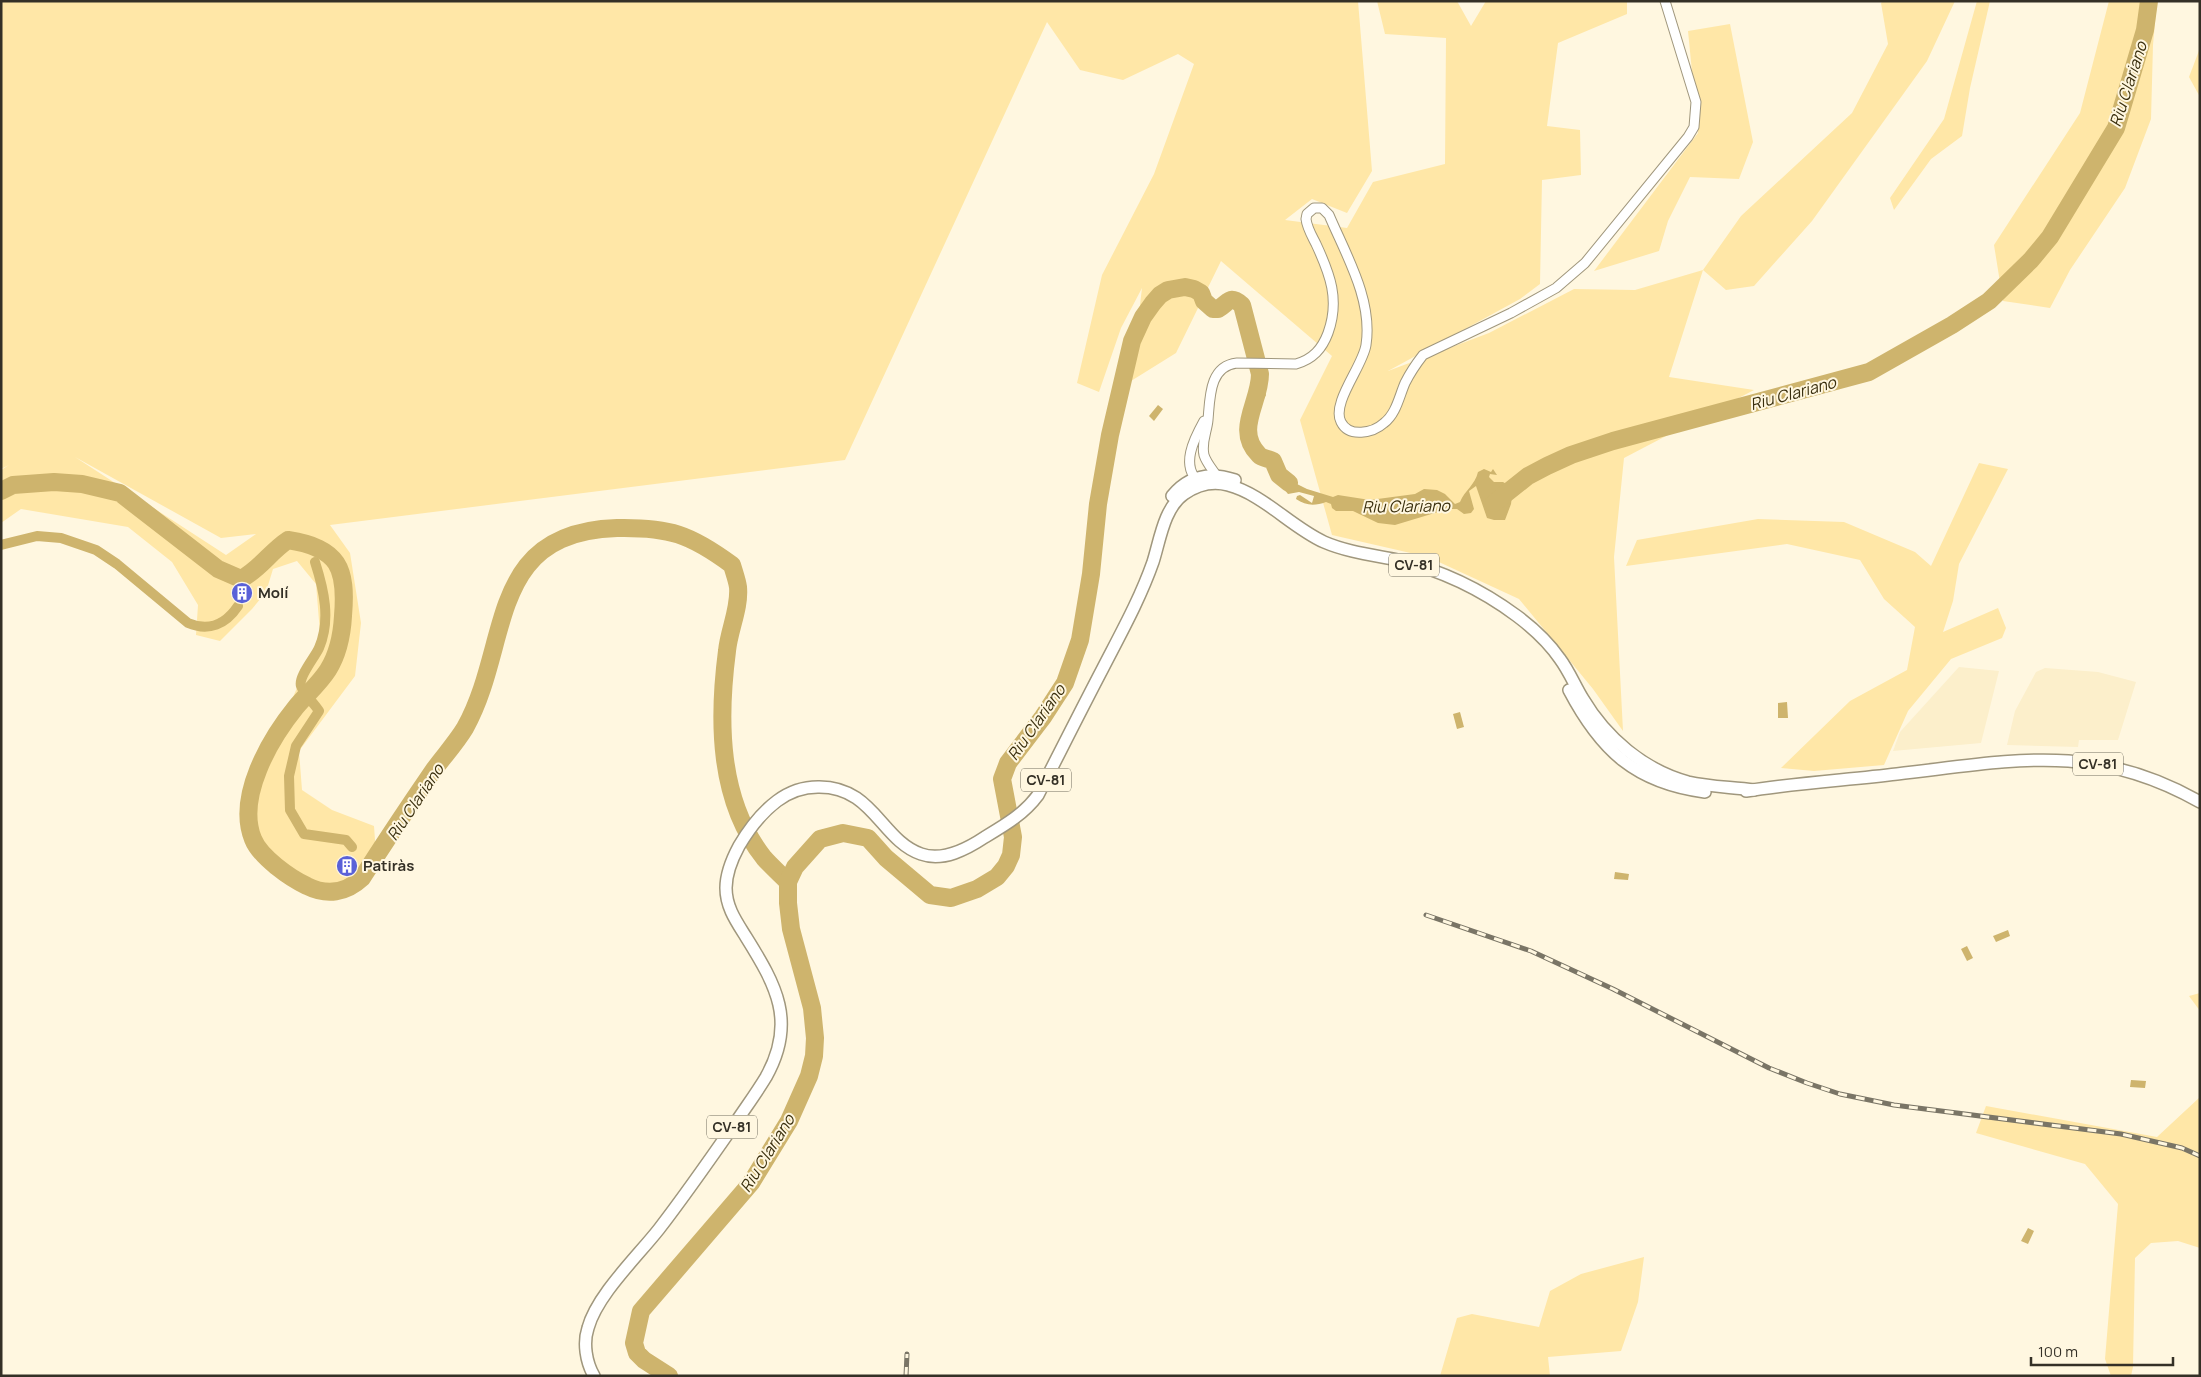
<svg xmlns="http://www.w3.org/2000/svg" width="2201" height="1377" viewBox="0 0 2201 1377" font-family="Manrope,sans-serif">
<style>
.built{fill:#fcefcb}
.green{fill:#ffe7a7;fill-rule:evenodd}
.water{fill:#ceb46d}
.lines{fill:none;stroke-linecap:round;stroke-linejoin:round}
.canal{stroke:#ceb46d;stroke-width:10}
.river{stroke:#ceb46d;stroke-width:18}
.tertiary-casing{stroke:#a0977d;stroke-width:11}
.primary-casing{stroke:#a0977d;stroke-width:14}
.tertiary{stroke:#fff;stroke-width:9}
.primary{stroke:#fff;stroke-width:11}
.rail-casing{stroke:#7a7566;stroke-width:5}
.rail{stroke:#fff7e0;stroke-width:3;stroke-dasharray:9;stroke-linecap:butt}
.labels{text-anchor:middle;stroke-width:4;stroke-linejoin:round;paint-order:stroke}
.shield{fill:#fff7e0;stroke:#716c5e;stroke-width:1}
.shield-label{font-size:14px;font-weight:bold;fill:#343026}
.poi-label{font-size:15px;font-weight:bold;fill:#343026;stroke:#fff7e0;text-anchor:start}
.water-label{font-size:16px;font-style:italic;fill:#392e0d;stroke:#fff7e0}
</style>
<rect width="100%" height="100%" fill="#fff7e0"/>
<g class="built">
<path d="M1959 667 1999 671 1981 743 1893 751 1900 732Z"/>
<path d="M2045 668 2098 672 2136 682 2118 740H2079L2078 747 2007 745 2015 711 2036 672Z"/>
</g>
<g class="green">
<path d="M1 1H1358L1372 171 1347 213 1312 199 1285 220 1347 228 1373 182 1445 164 1446 38 1385 34 1377 1H1457L1471 26 1486 1H1627V14L1558 43 1547 126 1580 130 1581 175 1542 180 1540 284 1520 299 1388 371 1489 333 1574 289 1635 290 1703 270 1741 216 1852 113 1888 44 1881 3 1883 1H1955L1927 61 1812 221 1754 286 1726 290 1703 270 1669 377 1754 390 1624 458 1614 557 1623 731 1593 689 1519 599 1428 557 1332 535 1300 420 1332 356 1221 261 1176 353 1131 381 1142 288 1121 328 1099 392 1077 383 1102 275 1154 174 1194 64 1178 54 1123 80 1080 70 1047 22 845 460 330 525 350 553 361 623 355 676 299 751 302 790 332 810 374 826 377 868 333 899 270 873 242 792 291 702 320 633 316 584 297 561 273 569 266 592 252 609 220 641 196 635 198 605 172 562 128 527 21 509 1 523V470L9 465 1 469ZM75 457 221 538 256 534 226 555Z"/>
<path d="M1977 1H1990L1970 88 1962 136 1931 159 1894 210 1890 198 1944 119Z"/>
<path d="M2109 1H2157L2153 45 2151 119 2125 188 2070 270 2050 308 2003 301 1994 245 2080 113Z"/>
<path d="M1730 24 1753 142 1739 179 1690 177 1668 221 1659 251 1594 271 1698 133 1688 31Z"/>
<path d="M2200 48V97L2189 77Z"/>
<path d="M1979 463 2008 469 1959 564 1953 601 1943 632 1998 608 2006 628 2002 638 1951 659 1908 711 1884 765 1814 771 1781 768 1850 701 1907 670 1915 627 1884 599 1860 560 1787 544 1626 566 1637 540 1758 519 1844 522 1915 552 1931 566Z"/>
<path d="M2200 993V1011L2189 996Z"/>
<path d="M2200 1097V1248L2178 1241 2151 1243 2135 1258 2133 1367 2131 1376H2111L2105 1359 2118 1204 2085 1164 1976 1133 1986 1106 2157 1137Z"/>
<path d="M1644 1257 1638 1302 1621 1351 1548 1357 1550 1376H1440L1457 1318 1472 1314 1539 1327 1550 1291 1581 1274Z"/>
</g>
<g class="water">
<path d="M1255 374 1260 380 1268 381 1263 388 1266 395 1254 417 1251 418 1247 407 1248 403 1256 396 1253 394 1257 386 1252 378Z"/>
<path d="M1158 405 1163 409 1154 421 1149 416Z"/>
<path d="M1249 434 1265 452 1276 456 1272 465C1269 465 1264 465 1260 464 1254 461 1245 443 1246 436Z"/>
<path d="M1275 465 1280 467 1282 477 1290 478 1295 483 1307 489 1333 497 1338 495 1370 500 1415 494 1424 489 1437 490 1445 494 1455 504 1460 502C1465 490 1475 485 1478 472L1484 469 1491 472 1493 469 1497 475 1490 474 1489 477 1494 482H1503L1513 488 1511 504 1505 520H1494L1487 518 1476 486 1469 491 1474 509 1471 513 1464 514 1457 509H1448L1395 525 1378 523 1353 511H1336L1332 508 1331 504 1326 502C1315 506 1306 506 1296 499L1297 496 1300 495 1312 503 1314 496 1299 492 1288 494 1284 489 1287 487 1285 483 1276 478Z"/>
<path d="M1787 702 1788 718H1778V703Z"/>
<path d="M1460 712 1464 727 1457 729 1453 714Z"/>
<path d="M1615 872 1629 874 1628 880 1614 879Z"/>
<path d="M2008 930 2010 936 1996 942 1993 936Z"/>
<path d="M1967 946 1973 958 1967 961 1961 949Z"/>
<path d="M2131 1080 2146 1081 2145 1088 2130 1087Z"/>
<path d="M2028 1228 2034 1231 2028 1244 2021 1241Z"/>
</g>
<g class="lines">
<g class="canal">
<path d="M1 545 37 536 61 538 96 550 117 564 188 623C209 632 226 624 238 606"/>
<path d="M315 562C324 590 331 620 319 648 315 657 298 677 301 686 304 694 314 703 319 711L296 746 289 776 290 810 304 834 346 840 352 847"/>
</g>
<g class="river">
<path d="M1 491 13 485 54 482 82 484 120 493 218 569 241 579C259 570 271 551 288 540 339 548 347 568 343 616 342 634 338 654 328 670 319 684 306 695 296 707 270 739 236 797 253 839 260 857 290 878 307 886 327 896 346 893 362 878 385 842 409 806 433 771 443 757 456 743 465 728 512 644 485 532 617 528 669 527 690 534 732 565 734 572 737 580 738 587 740 608 729 630 727 651 718 720 718 800 764 858 771 866 780 874 788 882"/>
<path d="M1494 503 1528 476 1547 466 1571 455 1613 441 1869 372 1952 325 1989 301 2031 260 2050 237 2116 128 2145 30 2149 1"/>
<path d="M669 1376 644 1360 637 1353 634 1343 641 1311 751 1183 789 1121 809 1076 814 1056 815 1038 812 1008 791 929 788 903V882L795 867 820 839 843 833 868 838 886 858 930 895 951 898 977 889 997 877 1006 866 1011 855 1013 837 1002 779 1008 763 1043 717 1065 683 1080 640 1091 574 1098 504 1110 435 1132 341 1143 317 1153 303 1160 295 1168 290 1185 287 1194 289 1201 293 1204 301 1213 309H1218C1229 303 1229 294 1242 305L1260 374C1260 403 1234 430 1259 455 1263 459 1268 458 1273 461L1279 475 1289 483"/>
</g>
<g class="tertiary-casing">
<g id="tertiary">
<path d="M1216 475C1212 469 1206 462 1204 455 1201 442 1207 432 1208 420 1210 398 1209 366 1237 363L1296 364C1313 359 1322 349 1328 333 1340 300 1330 274 1316 244 1312 236 1307 228 1306 219L1307 214 1314 208H1322L1329 215C1346 255 1373 300 1366 345 1363 366 1331 403 1341 422 1349 438 1373 433 1384 423 1396 414 1399 397 1405 383 1410 373 1416 364 1423 355L1511 313 1556 288 1585 263 1688 137 1694 127 1696 102 1665 1"/>
<path d="M1199 482C1180 466 1194 439 1204 421"/>
</g>
</g>
<g class="primary-casing">
<g id="primary">
<path d="M1172 496C1189 475 1210 472 1235 480"/>
<path d="M1569 690C1601 751 1636 783 1705 792"/>
<path d="M1746 791C1796 783 1847 780 1897 774 2012 761 2093 741 2200 802"/>
<path d="M594 1376C586 1362 583 1343 588 1328 597 1295 637 1257 659 1229 686 1194 711 1158 736 1122 746 1107 757 1092 766 1077 797 1022 776 985 746 937 736 921 726 907 726 888 726 873 732 859 739 846 749 829 761 813 777 801 789 792 802 787 818 787 873 786 881 840 921 854 943 862 967 849 985 837 1005 825 1024 814 1038 795 1060 752 1081 710 1103 668 1121 633 1140 599 1153 562 1160 540 1164 508 1184 494 1197 485 1213 481 1228 485 1263 494 1291 527 1324 542 1347 552 1373 555 1398 560 1440 570 1482 590 1517 616 1533 628 1549 643 1560 659 1569 671 1575 686 1583 699 1606 738 1644 770 1688 782 1710 787 1732 787 1754 790"/>
</g>
</g>
<use href="#tertiary" class="tertiary"/>
<use href="#primary" class="primary"/>
<g class="rail-casing">
<g id="rail">
<path d="M1426 915 1531 951 1613 989 1769 1068 1807 1083 1840 1094 1894 1105 2121 1134 2182 1148 2200 1156"/>
<path d="M906 1376 907 1354"/>
</g>
</g>
<use href="#rail" class="rail"/>
</g>
<defs>
<g id="building-disc" transform="scale(1.125)"><circle r="9.5" fill="#5a61d8" stroke="#fff7e0"/><path d="M-4-6H4V6H1V3H-1V6H-4ZM-2.5-4.3h1.7v1.8h-1.7ZM.8-4.3h1.7v1.8H.8ZM-2.5-1h1.7V.8h-1.7ZM.8-1h1.7V.8H.8Z" fill="#fff"/></g>
</defs>
<g fill-rule="evenodd">
<use href="#building-disc" x="242" y="593"/>
<use href="#building-disc" x="347" y="866"/>
</g>
<g class="labels">
<g class="shield">
<rect x="1389" y="553.5" width="50" height="23" rx="4"/>
<rect x="2073" y="752.5" width="50" height="23" rx="4"/>
<rect x="1021" y="768.5" width="50" height="23" rx="4"/>
<rect x="707" y="1115.5" width="50" height="23" rx="4"/>
</g>
<g class="shield-label">
<text x="1414" y="570">CV-81</text>
<text x="2098" y="769">CV-81</text>
<text x="1046" y="785">CV-81</text>
<text x="732" y="1132">CV-81</text>
</g>
<g class="poi-label">
<text x="258" y="598">Molí</text>
<text x="363" y="871">Patiràs</text>
</g>
<g class="water-label">
<text transform="translate(2128 84) rotate(-72)" y="6">Riu Clariano</text>
<text transform="translate(1793 393) rotate(-15)" y="6">Riu Clariano</text>
<text transform="translate(1406 506) rotate(-1)" y="6">Riu Clariano</text>
<text transform="translate(1036 722) rotate(-55)" y="6">Riu Clariano</text>
<text transform="translate(415 802) rotate(-56)" y="6">Riu Clariano</text>
<text transform="translate(767 1153) rotate(-58)" y="6">Riu Clariano</text>
</g>
</g>
<rect width="2201" height="1377" fill="none" stroke="#343026" stroke-width="5"/>
<path d="M2031 1357v8h142v-8" fill="none" stroke="#343026" stroke-width="2.5"/>
<text x="2038" y="1357" font-size="15" fill="#343026" stroke="#fff7e0" stroke-width="4" paint-order="stroke">100 m</text>
</svg>
